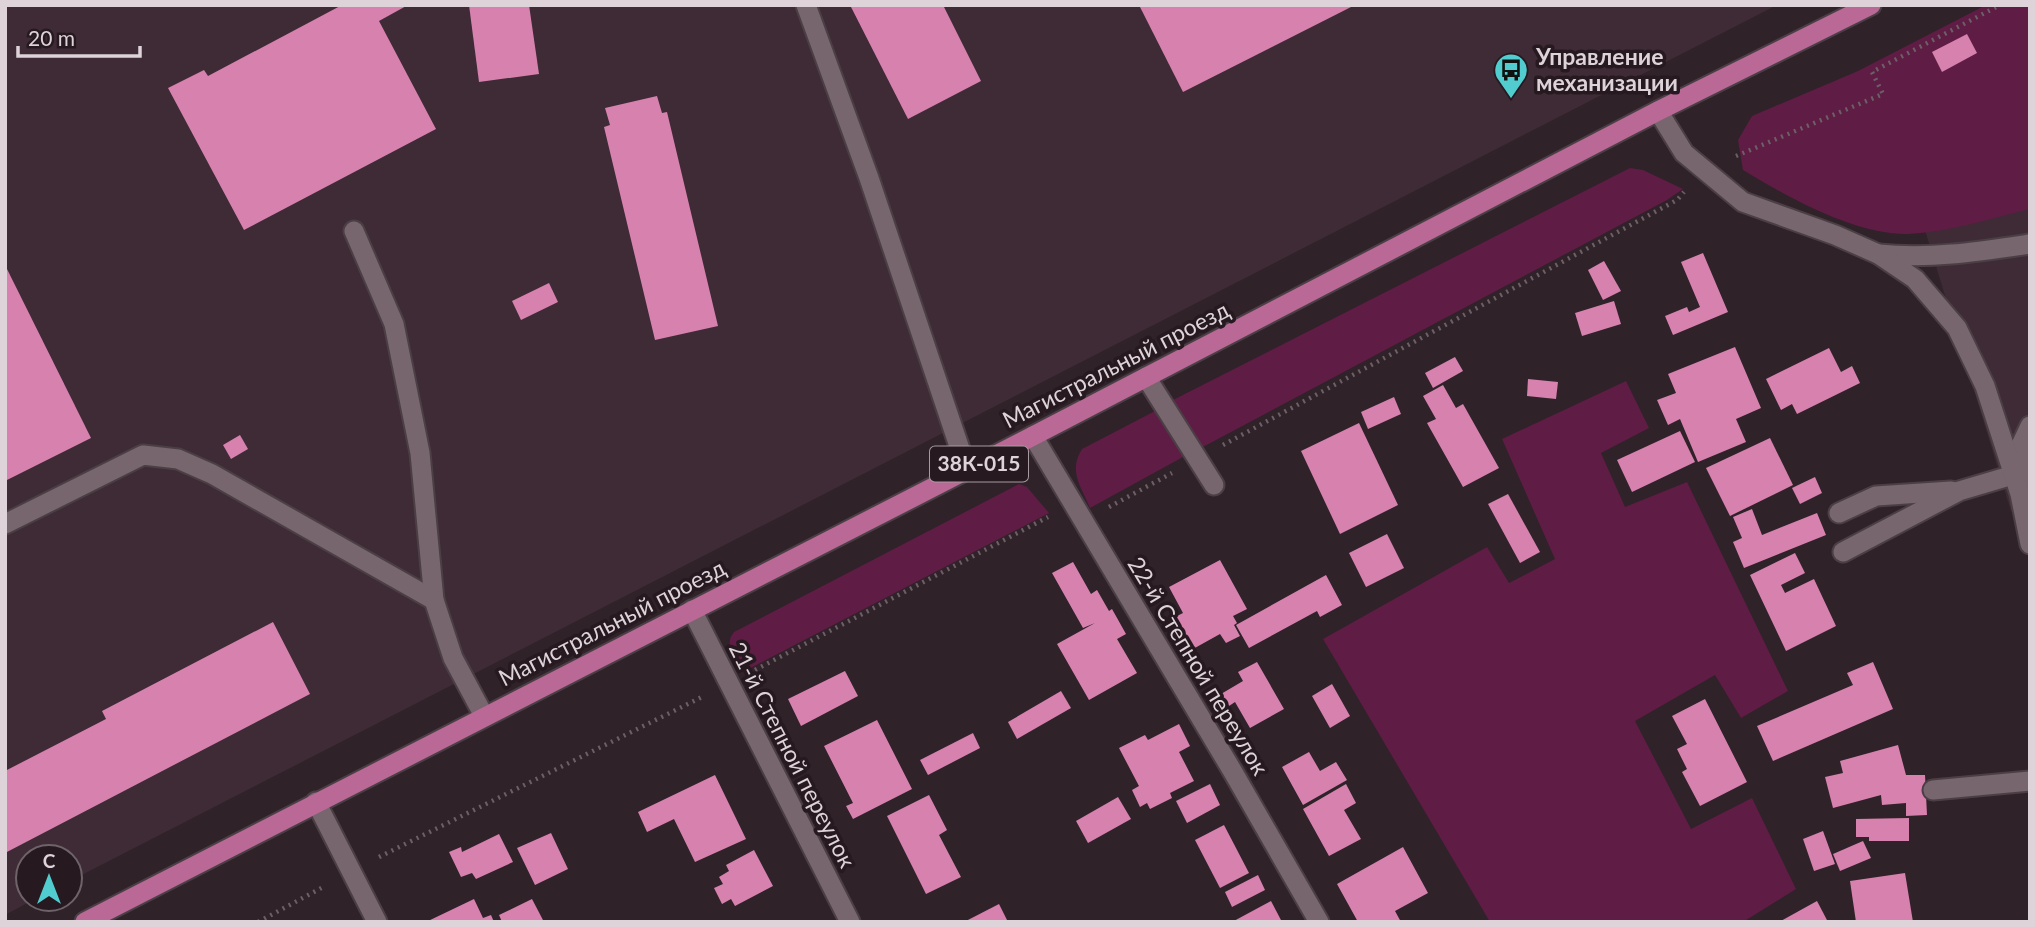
<svg xmlns="http://www.w3.org/2000/svg" width="2035" height="927" viewBox="0 0 2035 927" font-family="Lato,sans-serif">
<style>
.built{fill:#3f2b35}
.green{fill:#5f1c44}
.building{fill:#d781af}
.lines{fill:none;stroke-linecap:round;stroke-linejoin:round}
.service-casing{stroke:#4b3f45;stroke-width:23}
.minor-casing{stroke:#4b3f45;stroke-width:23}
.tertiary-casing{stroke:#4b3f45;stroke-width:23}
.primary-casing{stroke:#4b3f45;stroke-width:23}
.path{stroke:#6c6066;stroke-width:4.5;stroke-dasharray:2 5;stroke-linecap:butt}
.service{stroke:#77666e;stroke-width:19}
.minor{stroke:#77666e;stroke-width:19}
.tertiary{stroke:#77666e;stroke-width:19}
.primary{stroke:#ba6896;stroke-width:19}
.labels{text-anchor:middle;stroke-width:7;stroke-linejoin:round;paint-order:stroke}
.shield{fill:#261920;stroke:#a69ba1;stroke-width:2}
.shield-label{font-size:21px;font-weight:bold;fill:#ddd3d8}
.poi-label{font-size:23px;font-weight:bold;fill:#ddd3d8;stroke:#261920;text-anchor:start}
.street-label{font-size:23px;fill:#ddd3d8;stroke:#261920}
</style>
<rect width="100%" height="100%" fill="#302229"/>
<g class="built">
<path d="M5 5H1777L70 881V857H28V899H35L5 915Z"/>
<path d="M2030 171V503L2011 511 1917 204Z"/>
</g>
<g class="green">
<path d="M1986 5H2030V209C1990 219 1949 232 1908 234 1854 235 1788 197 1743 170L1738 140 1752 116 1858 71Z"/>
<path d="M1630 168 1643 170 1683 189 1667 200 1201 448 1173 400Z"/>
<path d="M1626 381 1649 428 1601 453 1625 507 1687 482 1788 691 1741 718 1715 675 1635 721 1691 829 1752 798 1796 889 1743 922H1490L1323 639 1487 547 1509 583 1555 559 1502 439Z"/>
<path d="M1155 411 1183 457 1090 508C1081 486 1068 471 1082 449Z"/>
<path d="M1019 484 1027 487 1049 513 741 673C735 660 723 645 734 632Z"/>
</g>
<g class="building">
<path d="M342 5H408L379 21 436 129 244 230 168 88 204 70 208 76Z"/>
<path d="M469 5H529L539 74 479 82Z"/>
<path d="M850 5H943L981 81 908 119Z"/>
<path d="M1139 5H1355L1183 92Z"/>
<path d="M1967 34 1977 53 1942 72 1932 52Z"/>
<path d="M657 96 662 113 667 112 718 326 655 340 604 127 610 125 605 108Z"/>
<path d="M1703 253 1728 312 1673 335 1665 316 1687 307 1689 312 1700 307 1681 262Z"/>
<path d="M1604 261 1621 291 1603 300 1588 270Z"/>
<path d="M5 265 91 438 5 481Z"/>
<path d="M549 283 558 302 521 320 512 301Z"/>
<path d="M1614 301 1621 324 1582 336 1575 313Z"/>
<path d="M1735 347 1761 408 1736 419 1746 442 1698 462 1680 419 1668 425 1657 400 1676 393 1668 374Z"/>
<path d="M1829 348 1841 372 1852 366 1860 383 1797 414 1792 404 1781 410 1766 379Z"/>
<path d="M1455 357 1463 371 1433 388 1425 373Z"/>
<path d="M1528 379 1558 382 1556 399 1527 396Z"/>
<path d="M1443 385 1456 408 1463 404 1499 468 1463 487 1427 423 1436 419 1423 396Z"/>
<path d="M1394 397 1401 414 1368 429 1361 412Z"/>
<path d="M1359 423 1398 505 1340 534 1301 451Z"/>
<path d="M1680 431 1695 462 1632 492 1617 460Z"/>
<path d="M240 435 248 449 231 459 223 445Z"/>
<path d="M1770 438 1793 485 1730 516 1706 468Z"/>
<path d="M1815 477 1822 493 1800 504 1792 488Z"/>
<path d="M1508 494 1540 552 1520 563 1488 504Z"/>
<path d="M1752 509 1762 535 1817 513 1826 535 1744 568 1733 542 1742 538 1733 517Z"/>
<path d="M1387 534 1404 568 1366 587 1349 553Z"/>
<path d="M1795 553 1805 573 1781 585 1785 593 1814 579 1836 626 1786 651 1750 575Z"/>
<path d="M1220 560 1247 609 1233 616 1237 623 1234 625 1240 636 1226 643 1220 634 1193 649 1175 617 1183 613 1169 587Z"/>
<path d="M1073 562 1091 594 1097 590 1109 611 1112 609 1126 634 1117 639 1137 673 1089 700 1057 644 1095 623 1083 628 1052 573Z"/>
<path d="M1326 575 1342 605 1320 617 1317 611 1249 648 1236 625Z"/>
<path d="M273 622 310 694 5 853V771L106 719 102 711Z"/>
<path d="M1257 662 1284 709 1250 728 1235 702 1229 706 1221 694 1243 681 1238 672Z"/>
<path d="M1873 662 1893 709 1773 761 1757 726 1853 685 1847 673Z"/>
<path d="M845 671 858 696 801 726 788 699Z"/>
<path d="M1332 684 1350 716 1330 728 1312 696Z"/>
<path d="M1061 691 1071 708 1017 739 1008 722Z"/>
<path d="M1705 699 1747 782 1700 806 1682 772 1687 769 1677 749 1687 744 1672 716Z"/>
<path d="M877 720 912 789 853 819 846 806 853 803 824 746Z"/>
<path d="M1179 724 1190 746 1179 752 1194 781 1170 793 1172 798 1150 809 1147 803 1140 807 1132 790 1139 786 1119 748 1145 735 1148 740Z"/>
<path d="M973 733 980 748 928 775 920 760Z"/>
<path d="M1898 745 1906 775H1925L1927 815 1906 816V803L1882 805 1881 795 1833 808 1825 777 1843 773 1840 761Z"/>
<path d="M1309 752 1320 771 1336 762 1347 780 1303 805 1282 767Z"/>
<path d="M715 775 746 839 695 862 674 819 647 832 638 812Z"/>
<path d="M1210 784 1220 805 1187 823 1176 801Z"/>
<path d="M1346 784 1356 803 1344 810 1361 839 1329 856 1303 809Z"/>
<path d="M929 795 947 830 939 835 961 877 926 894 887 816Z"/>
<path d="M1118 797 1131 819 1088 843 1076 821Z"/>
<path d="M1909 818V841H1869V837H1856V819Z"/>
<path d="M1224 825 1249 873 1220 888 1195 840Z"/>
<path d="M1823 831 1835 864 1814 871 1803 839Z"/>
<path d="M551 833 568 869 535 885 517 848Z"/>
<path d="M499 834 513 862 476 879 472 873 461 877 449 852 461 847 462 852Z"/>
<path d="M1863 841 1871 858 1840 871 1833 854Z"/>
<path d="M1403 847 1428 893 1395 911 1401 922H1358L1337 884Z"/>
<path d="M754 850 773 886 735 906 731 899 722 904 714 888 723 884 719 877 729 871 726 865Z"/>
<path d="M1905 873 1913 922H1856L1850 881Z"/>
<path d="M1258 875 1265 890 1232 907 1225 892Z"/>
<path d="M474 899 483 918 491 915 494 922H426Z"/>
<path d="M532 899 544 922H502L499 915Z"/>
<path d="M1271 901 1282 922H1232Z"/>
<path d="M1817 901 1828 922H1779Z"/>
<path d="M999 904 1008 922H964Z"/>
</g>
<g class="lines">
<g class="service-casing">
<g id="service">
<path d="M806 5 869 178 967 470"/>
<path d="M354 231 394 324 420 453 434 600 453 658 484 716"/>
<path d="M1878 254C1932 259 1976 252 2030 244"/>
<path d="M1146 377 1214 485"/>
<path d="M2021 489 2020 447 2030 426"/>
<path d="M1839 513 1876 496 1951 491"/>
<path d="M5 524 143 455 178 459 212 474 434 600"/>
<path d="M1843 552 1959 491 2013 475"/>
<path d="M1933 790 2030 781"/>
</g>
</g>
<g class="minor-casing">
<g id="minor">
<path d="M1033 436 1233 772 1319 922"/>
<path d="M692 610 850 922"/>
<path d="M316 802 377 922"/>
</g>
</g>
<g class="tertiary-casing">
<path id="tertiary" d="M1658 111 1684 153 1743 202 1835 235 1878 254 1915 279 1957 328 1985 386 2020 494 2030 544"/>
</g>
<g class="primary-casing">
<path id="primary" d="M85 922 1033 436 1658 111 1871 5"/>
</g>
<g class="path">
<path d="M1736 156 1883 94 1872 72 2000 5"/>
<path d="M1223 445 1677 200 1684 192"/>
<path d="M1109 507 1172 473"/>
<path d="M755 670 1048 517"/>
<path d="M379 857 704 696"/>
<path d="M258 922 325 886"/>
</g>
<use href="#service" class="service"/>
<use href="#minor" class="minor"/>
<use href="#tertiary" class="tertiary"/>
<use href="#primary" class="primary"/>
</g>
<defs>
<g id="bus-pin" transform="scale(1.75)"><path d="M0 17L-7.5 6A9.5 9.5 0 1 1 7.5 6Z" fill="#52cdcf" stroke="#261920"/><path d="M-5-6H5V4H4V6H2V4H-2V6H-4V4H-5ZM-3.5-4V0h7V-4ZM-3.5 1.2v1.5H-2V1.2ZM2 1.2v1.5H3.5V1.2Z" fill="#111"/></g>
</defs>
<g fill-rule="evenodd">
<use href="#bus-pin" x="1511" y="70"/>
</g>
<g class="labels">
<rect class="shield" x="930" y="446.5" width="98" height="35" rx="5"/>
<g class="shield-label">
<text x="979" y="471">38К-015</text>
</g>
<g class="poi-label">
<text x="1536" y="65">Управление<tspan x="1536" dy="26">механизации</tspan></text>
</g>
<g class="street-label">
<text transform="translate(1116 365) rotate(-27)" y="8">Магистральный проезд</text>
<text transform="translate(612 623) rotate(-27)" y="8">Магистральный проезд</text>
<text transform="translate(1198 666) rotate(59)" y="8">22-й Степной переулок</text>
<text transform="translate(792 755) rotate(63)" y="8">21-й Степной переулок</text>
</g>
</g>
<rect width="2035" height="927" fill="none" stroke="#ddd3d8" stroke-width="14"/>
<g transform="translate(49 878)"><circle r="33" fill="#261920" stroke="#6f636a" stroke-width="2"/>
<path d="M0-5L12 26L0 18L-12 26Z" fill="#52cdcf"/>
<text y="-10" font-size="19" font-weight="bold" text-anchor="middle" fill="#ddd3d8">С</text>
</g>
<path d="M18 46v10h122v-10" fill="none" stroke="#ddd3d8" stroke-width="3.5"/>
<text x="28" y="46" font-size="21" fill="#ddd3d8" stroke="#261920" stroke-width="5" paint-order="stroke">20 m</text>
</svg>
